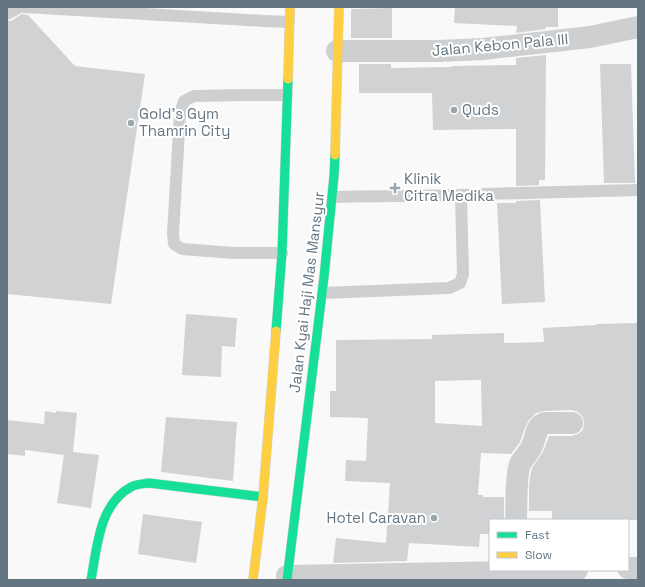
<svg xmlns="http://www.w3.org/2000/svg" width="645" height="587" viewBox="0 0 645 587" font-family="'Space Grotesk',sans-serif">
<style>
.building{fill:#d0d2d3;fill-rule:evenodd}
.lines{fill:none;stroke-linecap:round;stroke-linejoin:round}
.fast-casing{stroke:#d5d6d7;stroke-width:10}
.slow-casing{stroke:#d5d6d7;stroke-width:10}
.lane{stroke:#cecfd0;stroke-width:12}
.street{stroke:#cecfd0;stroke-width:22}
.fast{stroke:#16e098;stroke-width:9}
.slow{stroke:#ffcf43;stroke-width:9}
.poi-dot{fill:#99a4ac;stroke:#fff;stroke-width:1.5}
.labels{text-anchor:middle;stroke-width:4;stroke-linejoin:round;paint-order:stroke}
.street-label{font-size:15px;fill:#657683;stroke:#fff}
.poi-label{font-size:15px;fill:#657683;stroke:#fff;text-anchor:start}
</style>
<rect width="100%" height="100%" fill="#f9f9f9"/>
<g class="building">
<path d="M455 7H558V27H546V29L516 33 517 26 454 23Z"/>
<path d="M392 8V38H351V9Z"/>
<path d="M22 14 28 15 75 66 145 74 111 304 7 294V21H11Z"/>
<path d="M546 55 545 180H539V185L516 186V129L433 130 432 93H359V64H391V68L452 67V66L516 65V58Z"/>
<path d="M600 64H631L635 183H604Z"/>
<path d="M540 200 545 302 502 304 497 203H516V201Z"/>
<path d="M186 314 237 318 235 347 222 346 221 377 182 375Z"/>
<path d="M638 323V520H552V511H529V485L531 472 532 468 543 452 549 436H572L578 434 583 430 584 423 583 417 578 412 572 410 545 411 536 413 529 420 525 428 520 442 511 454 481 453 478 495H483V497H504V520H490V534H480L479 547 409 543 407 561 333 563 336 538 386 543 390 483 345 481 346 460 366 461 368 418 330 417V391H336V340L432 339V335L504 333V343L544 342 543 328 596 325V324ZM474 380H481L482 426 435 423V381Z"/>
<path d="M45 411 56 413V411L77 413 73 452 99 455 91 508 57 503 64 455 25 450V456L7 454V420L44 424Z"/>
<path d="M166 417 237 422 233 481 161 472Z"/>
<path d="M143 514 202 522 196 563 138 554Z"/>
</g>
<g class="lines">
<g class="fast-casing">
<g id="fast">
<path d="M276 331 282 253 288 79"/>
<path d="M91 580C97 548 99 504 131 487 136 484 143 484 149 483L263 497"/>
<path d="M287 580 324 277 334 176 335 155"/>
</g>
</g>
<g class="slow-casing">
<g id="slow">
<path d="M288 79 290 7"/>
<path d="M335 155 339 7"/>
<path d="M253 580 263 497 276 331"/>
</g>
</g>
<g class="lane">
<path d="M24 7 265 21 289 22"/>
<path d="M7 14 20 7"/>
<path d="M333 197C383 195 433 197 484 194L638 190"/>
<path d="M282 253H234L182 249 174 244 173 234 180 114 184 101 194 96 244 95H287"/>
<path d="M323 293 449 288 460 283 463 274 461 196"/>
</g>
<g class="street">
<path d="M337 51H439L483 49 590 37 638 27"/>
<path d="M516 520C517 505 515 478 520 464 523 458 529 453 532 446 536 438 535 426 545 423H572"/>
<path d="M628 568H638"/>
<path d="M287 576 514 572 577 570"/>
</g>
<use href="#fast" class="fast"/>
<use href="#slow" class="slow"/>
</g>
<g class="poi-dot">
<circle cx="454" cy="110" r="4"/>
<circle cx="131" cy="123" r="4"/>
<path d="M393 182h4v4h4v4h-4v4h-4v-4h-4v-4h4z"/>
<circle cx="434" cy="518" r="4"/>
</g>
<g class="labels">
<g class="street-label">
<text transform="translate(500 45) rotate(-5)" y="5">Jalan Kebon Pala III</text>
<text transform="translate(307 292) rotate(-83)" y="5">Jalan Kyai Haji Mas Mansyur</text>
</g>
<g class="poi-label">
<text x="462" y="115">Quds</text>
<text x="139" y="119">Gold's Gym<tspan x="139" dy="17">Thamrin City</tspan></text>
<text x="404" y="184">Klinik<tspan x="404" dy="17">Citra Medika</tspan></text>
<text x="426" y="523" text-anchor="end">Hotel Caravan</text>
</g>
</g>
<rect width="645" height="587" fill="none" stroke="#657683" stroke-width="16"/>
<rect x="489" y="519" width="140" height="52" fill="#ffffff" stroke="#c1c8cd"/>
<rect x="497" y="532" width="20" height="6" fill="#16e098" stroke="#c1c8cd"/>
<text x="525" y="539" font-size="12" fill="#657683">Fast</text>
<rect x="497" y="552" width="20" height="6" fill="#ffcf43" stroke="#c1c8cd"/>
<text x="525" y="559" font-size="12" fill="#657683">Slow</text>
</svg>
